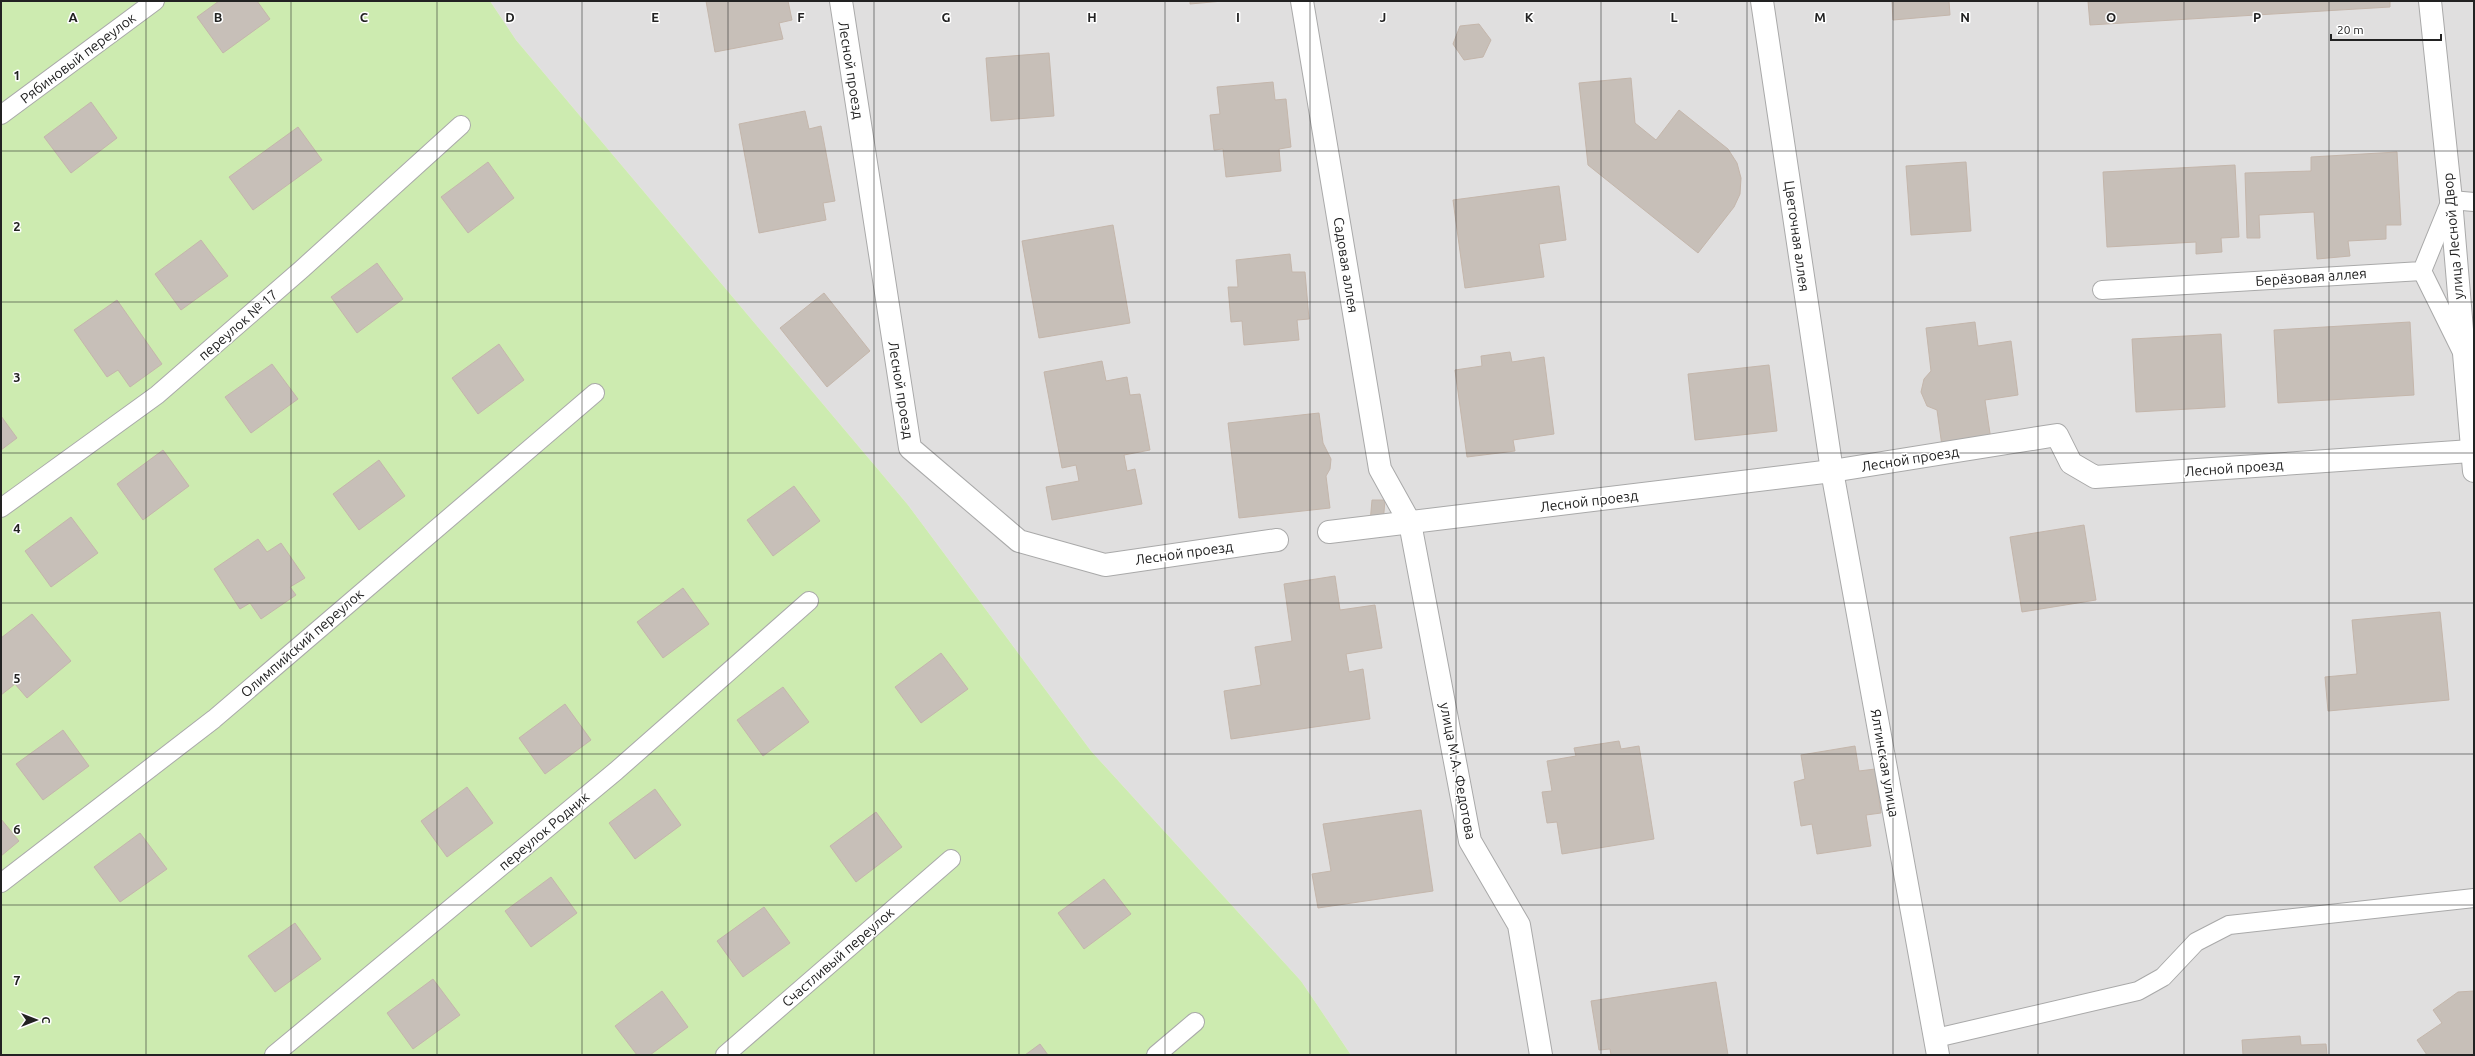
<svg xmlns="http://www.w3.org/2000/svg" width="2475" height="1056" viewBox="0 0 2475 1056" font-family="Ubuntu,sans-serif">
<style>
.residential{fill:#e0dfdf}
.grass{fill:#cdebb0}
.building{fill:#c7bfb8;stroke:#c4b6ab}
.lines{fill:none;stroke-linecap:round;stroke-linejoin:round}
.lane-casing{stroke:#a9a9a9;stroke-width:20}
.street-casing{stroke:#a9a9a9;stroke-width:24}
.lane{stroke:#fff;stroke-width:18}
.street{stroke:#fff;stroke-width:22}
.grid{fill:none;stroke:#222;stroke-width:1;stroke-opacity:0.55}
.labels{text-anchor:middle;stroke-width:3;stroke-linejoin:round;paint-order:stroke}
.street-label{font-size:14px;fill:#222;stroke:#fff}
.grid-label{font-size:13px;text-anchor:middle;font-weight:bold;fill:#222;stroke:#fff;stroke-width:3;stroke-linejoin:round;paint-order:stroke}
</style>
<rect width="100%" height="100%" fill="#f2efe9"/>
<path class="residential" d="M490 1H2474V1055H1351L1301 981 1091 751 908 505 516 40Z"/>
<path class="grass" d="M1 1H490L516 40 908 505 1091 751 1301 981 1351 1055H1Z"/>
<g class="building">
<path d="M219 1H257L270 19 223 53 197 17Z"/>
<path d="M706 1H788L792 20 779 23 783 39 715 52Z"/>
<path d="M1190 1H1223L1190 4Z"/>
<path d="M1892 1H1949L1950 15 1893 20Z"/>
<path d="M2088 1H2390V7L2090 25Z"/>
<path d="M1479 24 1491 40 1483 57 1464 60 1453 44 1460 26Z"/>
<path d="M1049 53 1054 116 991 121 986 58Z"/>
<path d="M1631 78 1635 123 1656 140 1679 110 1728 149 1737 163 1741 178 1740 194 1734 207 1698 253 1588 165 1579 83Z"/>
<path d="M1273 82 1275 100 1286 99 1291 147 1279 149 1281 171 1226 177 1223 149 1214 150 1210 115 1220 114 1217 87Z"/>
<path d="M91 102 117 138 71 173 44 137Z"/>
<path d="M805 111 809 129 821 126 835 201 823 203 826 220 759 233 739 124Z"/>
<path d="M298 127 322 160 253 210 229 177Z"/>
<path d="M2397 152 2401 225H2386V239L2348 241 2350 256 2317 259 2314 212 2259 215 2260 238H2247L2245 173 2311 171V157Z"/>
<path d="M488 162 514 198 468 233 441 197Z"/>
<path d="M1966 162 1971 231 1911 235 1906 166Z"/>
<path d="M2235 165 2239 237 2221 238 2222 252 2196 254V242L2107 247 2103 172Z"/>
<path d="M1559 186 1566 240 1539 244 1544 277 1465 288 1453 200Z"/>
<path d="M1113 225 1130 323 1039 338 1022 241Z"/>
<path d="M201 240 228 276 181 310 155 274Z"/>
<path d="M1290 254 1292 272H1305L1309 319 1297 320 1299 340 1244 345 1242 321 1231 322 1228 287H1238L1236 260Z"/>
<path d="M377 263 403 299 357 333 331 297Z"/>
<path d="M824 293 870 351 827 387 780 328Z"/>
<path d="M117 300 162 364 130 387 118 370 107 377 74 330Z"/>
<path d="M1975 322 1978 346 2011 341 2018 395 1985 400 1991 440 1942 446 1937 410 1927 406 1921 392 1924 379 1931 371 1926 328Z"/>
<path d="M2410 322 2414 395 2278 403 2274 330Z"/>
<path d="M2221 334 2225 407 2136 412 2132 339Z"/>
<path d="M499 344 524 380 478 414 452 378Z"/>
<path d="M1510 352 1512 362 1544 357 1554 434 1513 440 1515 451 1467 457 1455 370 1482 366 1481 356Z"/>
<path d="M1102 361 1106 381 1127 377 1130 395 1140 394 1150 450 1124 455 1127 471 1135 469 1142 504 1052 520 1046 487 1079 481 1076 465 1062 468 1044 372Z"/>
<path d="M272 364 298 399 251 433 225 397Z"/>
<path d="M1769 365 1777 431 1695 440 1688 374Z"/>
<path d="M1319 413 1323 443 1331 459 1330 469 1326 476 1330 508 1239 518 1228 423Z"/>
<path d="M1 416 17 438 1 450Z"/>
<path d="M163 450 189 486 143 520 117 484Z"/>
<path d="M379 460 405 496 359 530 333 494Z"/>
<path d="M794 486 820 521 773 556 747 520Z"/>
<path d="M1372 500H1385L1383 524 1370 523Z"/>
<path d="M71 517 98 553 51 587 25 551Z"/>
<path d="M2084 525 2096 600 2022 612 2010 537Z"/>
<path d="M258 539 267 552 281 543 305 578 290 587 296 595 261 619 250 603 240 609 214 569Z"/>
<path d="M1335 576 1340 610 1375 605 1382 648 1346 654 1349 672 1363 669 1370 719 1231 739 1224 691 1261 685 1255 647 1292 641 1284 584Z"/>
<path d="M683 588 709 624 663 658 637 622Z"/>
<path d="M2440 612 2449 700 2328 711 2325 677 2357 674 2352 620Z"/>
<path d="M32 614 71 661 27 698 15 684 1 695V638Z"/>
<path d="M941 653 968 689 921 723 895 687Z"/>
<path d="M783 687 809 722 763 756 737 720Z"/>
<path d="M565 704 591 740 545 774 519 738Z"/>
<path d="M63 730 89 766 43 800 16 764Z"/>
<path d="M1619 741 1621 749 1639 746 1654 839 1562 854 1557 822 1547 823 1542 792 1552 791 1547 761 1576 756 1574 748Z"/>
<path d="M1855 746 1859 771 1875 769 1881 813 1866 815 1871 846 1817 854 1812 824 1801 826 1794 782 1805 779 1801 755Z"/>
<path d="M467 787 493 823 447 857 421 821Z"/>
<path d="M655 789 681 825 635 859 609 823Z"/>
<path d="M1421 810 1433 891 1318 908 1312 874 1331 871 1323 824Z"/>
<path d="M876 812 902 847 856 882 830 846Z"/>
<path d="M1 819 19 841 1 856Z"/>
<path d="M140 833 167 869 120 902 94 867Z"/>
<path d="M551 877 577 913 531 947 505 911Z"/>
<path d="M1104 879 1131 914 1084 949 1058 913Z"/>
<path d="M764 907 790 943 743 977 717 941Z"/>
<path d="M295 923 321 959 275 992 248 956Z"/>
<path d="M433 979 460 1015 413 1049 387 1013Z"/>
<path d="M1716 982 1728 1055H1611L1610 1049 1599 1050 1591 1001Z"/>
<path d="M662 991 688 1027 650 1055H637L615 1026Z"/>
<path d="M2474 991V1055H2427L2417 1040 2442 1023 2433 1010 2458 992Z"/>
<path d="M2300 1036 2301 1045 2326 1044 2327 1055H2243L2242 1040Z"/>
<path d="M1040 1044 1048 1055H1025Z"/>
</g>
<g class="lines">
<g class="lane-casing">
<g id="lane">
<path d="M1 115 155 1"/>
<path d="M2422 271 2461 350"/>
<path d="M2102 290 2422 271 2451 200 2474 202"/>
<path d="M1 508 157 395 302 269 461 125"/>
<path d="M1 883 214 719 595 393"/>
<path d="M1936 1038 2138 991 2163 977 2196 942 2229 925 2474 898"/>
<path d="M274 1055 616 771 809 601"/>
<path d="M725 1055 951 859"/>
<path d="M1156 1055 1195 1022"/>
</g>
</g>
<g class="street-casing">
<g id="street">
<path d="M841 1 910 448 1019 541 1105 565 1277 540"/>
<path d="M1302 1 1380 469 1410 523 1470 841 1519 925 1541 1055"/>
<path d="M1762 1 1832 471 1938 1055"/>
<path d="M2430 1 2451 200 2474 471"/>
<path d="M1329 532 1832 471 2057 435 2071 463 2095 477 2471 451"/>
</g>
</g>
<use href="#lane" class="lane"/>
<use href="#street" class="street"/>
</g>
<path class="grid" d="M146 1V1055M291 1V1055M437 1V1055M582 1V1055M728 1V1055M874 1V1055M1019 1V1055M1165 1V1055M1310 1V1055M1456 1V1055M1601 1V1055M1747 1V1055M1893 1V1055M2038 1V1055M2184 1V1055M2329 1V1055M1 151H2474M1 302H2474M1 453H2474M1 603H2474M1 754H2474M1 905H2474"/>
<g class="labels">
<g class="street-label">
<text transform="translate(78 58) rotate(-37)" y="5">Рябиновый переулок</text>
<text transform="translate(851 70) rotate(81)" y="5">Лесной проезд</text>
<text transform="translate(1797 236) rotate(82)" y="5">Цветочная аллея</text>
<text transform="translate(2453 236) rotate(-95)" y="5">улица Лесной Двор</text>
<text transform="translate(1346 265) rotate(81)" y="5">Садовая аллея</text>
<text transform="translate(2311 277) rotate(-4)" y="5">Берёзовая аллея</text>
<text transform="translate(238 325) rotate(-41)" y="5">переулок № 17</text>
<text transform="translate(901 390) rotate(81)" y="5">Лесной проезд</text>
<text transform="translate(1910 459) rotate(-9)" y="5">Лесной проезд</text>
<text transform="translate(2234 468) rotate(-4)" y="5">Лесной проезд</text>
<text transform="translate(1589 501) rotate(-7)" y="5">Лесной проезд</text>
<text transform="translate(1184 553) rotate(-8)" y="5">Лесной проезд</text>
<text transform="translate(302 643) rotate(-41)" y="5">Олимпийский переулок</text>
<text transform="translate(1885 763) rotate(80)" y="5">Ялтинская улица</text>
<text transform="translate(1458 771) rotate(79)" y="5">улица М.А. Федотова</text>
<text transform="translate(544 831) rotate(-40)" y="5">переулок Родник</text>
<text transform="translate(838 957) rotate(-41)" y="5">Счастливый переулок</text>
</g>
</g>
<g class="grid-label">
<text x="73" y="22">A</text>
<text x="218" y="22">B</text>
<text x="364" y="22">C</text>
<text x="510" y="22">D</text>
<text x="655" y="22">E</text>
<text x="801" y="22">F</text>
<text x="946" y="22">G</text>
<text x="1092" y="22">H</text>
<text x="1238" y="22">I</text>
<text x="1383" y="22">J</text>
<text x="1529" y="22">K</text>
<text x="1674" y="22">L</text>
<text x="1820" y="22">M</text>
<text x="1965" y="22">N</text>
<text x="2111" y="22">O</text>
<text x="2257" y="22">P</text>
<text x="17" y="80">1</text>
<text x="17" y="231">2</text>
<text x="17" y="382">3</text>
<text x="17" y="533">4</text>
<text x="17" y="683">5</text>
<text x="17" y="834">6</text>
<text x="17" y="985">7</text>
</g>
<rect width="2475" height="1056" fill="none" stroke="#222222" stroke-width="4"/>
<g transform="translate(36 1020) rotate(90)" stroke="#ffffff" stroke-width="3" paint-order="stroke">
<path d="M0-3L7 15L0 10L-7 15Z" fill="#222222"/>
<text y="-6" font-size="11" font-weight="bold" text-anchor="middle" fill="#222222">С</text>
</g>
<path d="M2331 34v6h110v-6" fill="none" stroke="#222222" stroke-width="2"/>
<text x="2337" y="34" font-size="12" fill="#222222" stroke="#ffffff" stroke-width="3" paint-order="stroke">20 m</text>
</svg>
